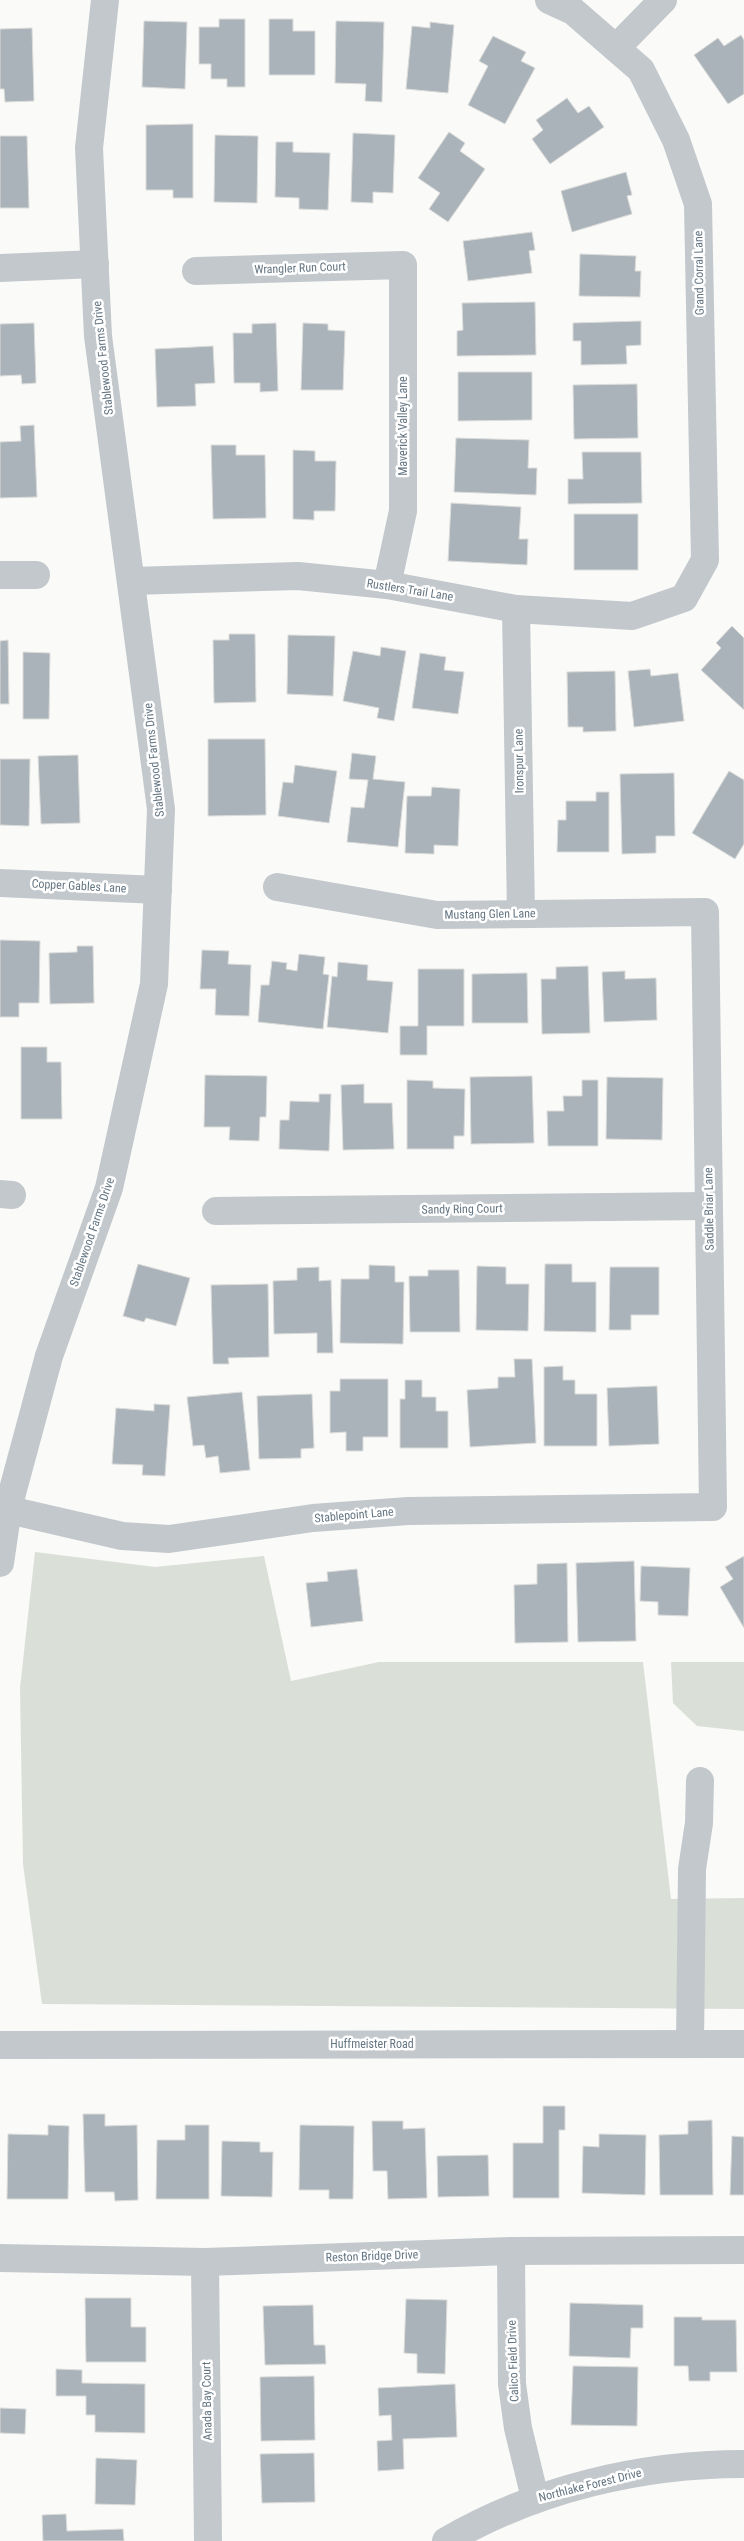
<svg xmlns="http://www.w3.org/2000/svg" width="744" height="2541" viewBox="0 0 744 2541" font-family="'Roboto Condensed',sans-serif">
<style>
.green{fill:#dadfd7}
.building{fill:#aab3b9;stroke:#dcdcda}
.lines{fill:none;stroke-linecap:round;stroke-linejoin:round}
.minor{stroke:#c3c8cc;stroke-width:28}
.labels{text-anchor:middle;stroke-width:5;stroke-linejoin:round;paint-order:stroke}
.street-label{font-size:12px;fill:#657683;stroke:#fff}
</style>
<rect width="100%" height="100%" fill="#fafaf8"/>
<g class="green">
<path d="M35 1552 155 1567 264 1556 291 1681 379 1662H643L671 1899 744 1898V2009L42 2004 23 1864 20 1688Z"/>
<path d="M671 1662H744V1731L697 1726 673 1703Z"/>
</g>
<g class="building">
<path d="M219 19H245V87H227V79H211V64H199V27H219Z"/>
<path d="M269 19H293V31H315V75H269Z"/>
<path d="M144 21 187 22 185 89 142 87Z"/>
<path d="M336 21 384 22 382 102 365 101 366 84 335 83Z"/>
<path d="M430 22 454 25 448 93 406 89 412 26 430 28Z"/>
<path d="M32 28 34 101 5 102 4 89H0V29Z"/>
<path d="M741 35 744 40V94L728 104 694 55 718 38 724 46Z"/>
<path d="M493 36 526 52 521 61 535 68 505 124 468 105 488 66 479 61Z"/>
<path d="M567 98 578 113 589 106 604 127 550 164 532 139 543 130 536 120Z"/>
<path d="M193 124V198H173V190H146V125Z"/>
<path d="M449 132 465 143 460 151 485 169 448 222 429 209 440 193 418 178Z"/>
<path d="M353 133 395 135 393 193 373 192V203L351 202Z"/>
<path d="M215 135 258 136 257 203 214 202Z"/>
<path d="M0 136H27L29 208H0Z"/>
<path d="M276 142H293V152L330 153 328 210 299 209V198L275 197Z"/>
<path d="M626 172 632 195 627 196 632 214 572 232 561 191Z"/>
<path d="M532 232 535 250 529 251 532 273 468 281 463 241Z"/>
<path d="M580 254 636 256 635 271H641L640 297 579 296Z"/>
<path d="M535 302 536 355 457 356V331L463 330 462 303Z"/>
<path d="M641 321V345L626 346 627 364 581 365V341H573V323Z"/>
<path d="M34 323 36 383 22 384 21 375 0 376V324Z"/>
<path d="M276 323 278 391 260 392V383H234L233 333H252V324Z"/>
<path d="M303 323 328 324V330L345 331 343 390H301Z"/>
<path d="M213 346 215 383 195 384 196 406 157 407 155 349Z"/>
<path d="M458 372H532V420L458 421Z"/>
<path d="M637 384 638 438 574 439 573 385Z"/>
<path d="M34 425 37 497 0 498V442L21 441 20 426Z"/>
<path d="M456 438 529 440 528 468H537L536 495 454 492Z"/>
<path d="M211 445H236V455H265L266 518 213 519Z"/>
<path d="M293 450 315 451V461H336L335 511H314V520L293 519Z"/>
<path d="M582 452H641L642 503 568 504V479H583Z"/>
<path d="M451 503 521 507 519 539H528L527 565 448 561Z"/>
<rect x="574" y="514" width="64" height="56"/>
<path d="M732 626 744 638V710L701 670 721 648 716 643Z"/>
<path d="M229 634H255L256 702 214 703 213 640H229Z"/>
<path d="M288 635 335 636 333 696 287 694Z"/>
<path d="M8 640 9 704H0V641Z"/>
<path d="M381 647 406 651 394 721 377 718 379 708 343 701 353 651 380 656Z"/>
<path d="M23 652 50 653 49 719H23Z"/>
<path d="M420 653 446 657 444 670 464 672 458 714 412 708Z"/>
<path d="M650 669 651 676 678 673 684 721 634 727 628 671Z"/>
<path d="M615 671 616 731 583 732V727H568L567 672Z"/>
<path d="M208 739H265L266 815 208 816Z"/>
<path d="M352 753 376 756 373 779 405 782 398 847 347 842 351 807 364 808 368 780 349 779Z"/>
<path d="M78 755 80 823 41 824 38 756Z"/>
<path d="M0 759H30L29 826 0 825Z"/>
<path d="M295 765 337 771 329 823 278 816 283 782 293 783Z"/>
<path d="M729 771 744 780V844L735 859 692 833Z"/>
<path d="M674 773 675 836H656V853L622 854 620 774Z"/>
<path d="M432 787 460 789 458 846 434 845V854L405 853 407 796H431Z"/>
<path d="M596 792H609V852H557L558 820H566V801H596Z"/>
<path d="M0 940 40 941 39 1003H19V1017H0Z"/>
<path d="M77 946H93L94 1003 50 1004 49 953 77 952Z"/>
<path d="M202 950 229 951 228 964 251 965 249 1016 215 1015 216 989H200Z"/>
<path d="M299 954 325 957 323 974 329 975 323 1029 258 1022 261 985H269L272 961 287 963 286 969 297 971Z"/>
<path d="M338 962 368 965 367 980 393 982 388 1033 327 1027 332 976 337 977Z"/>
<path d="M588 966 590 1033 542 1034 541 979H556V967Z"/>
<path d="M418 969H464V1026H427V1055H400V1026H418Z"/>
<path d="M625 971V979L656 978 657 1020 604 1022 602 972Z"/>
<path d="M527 973 528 1023H472V974Z"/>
<path d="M21 1047H47V1062H61L62 1119H21Z"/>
<path d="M205 1075 267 1076 266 1117H260L259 1141 229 1140 230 1127H204Z"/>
<path d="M532 1076 534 1143 471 1144 470 1077Z"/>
<path d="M607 1077 663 1078 662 1140 606 1139Z"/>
<path d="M407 1080 433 1081V1088L465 1089 464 1136H454V1149H407Z"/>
<path d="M582 1080H598V1146H548L547 1111H564L563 1096H582Z"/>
<path d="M364 1084V1103H392L394 1149 343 1150 341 1085Z"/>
<path d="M319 1094H331L329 1151 279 1149 280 1120H289L290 1101 319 1102Z"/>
<path d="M138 1264 190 1278 176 1326 146 1318 144 1322 123 1316Z"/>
<path d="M545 1264H572V1282H596V1332L544 1331Z"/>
<path d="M369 1265 395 1266V1282H404L403 1344 340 1343 341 1279H369Z"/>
<path d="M477 1266 506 1267V1284H529L528 1331 476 1330Z"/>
<path d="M319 1267V1281L331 1280 333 1353H317V1333L274 1334 273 1281 297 1280V1268Z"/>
<path d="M610 1267H659V1315H631V1330H609Z"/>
<path d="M428 1270H459L460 1332H410L409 1276H428Z"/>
<path d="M268 1284 269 1357 228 1358 229 1364H213L211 1285Z"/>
<path d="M514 1359H532L536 1443 470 1447 467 1390 498 1388V1377H515Z"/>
<path d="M563 1366V1380H575V1394H597V1446H544V1367Z"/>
<path d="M340 1379H388V1437H363V1451H346V1432L330 1433V1391H340Z"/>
<path d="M405 1380H422V1397H436V1411H448V1448H400V1399H405Z"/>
<path d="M657 1386 659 1444 609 1446 607 1388Z"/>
<path d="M242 1392 250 1470 220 1473 218 1456 206 1458 204 1445 193 1446 187 1397Z"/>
<path d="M312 1394 314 1448 301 1449V1458L259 1459 257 1396Z"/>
<path d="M154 1404 170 1405 165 1476 142 1475 143 1465 112 1464 116 1408 154 1411Z"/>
<path d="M744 1556V1628L720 1587 733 1579 725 1567Z"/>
<path d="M634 1561 636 1641 578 1642 576 1563Z"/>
<path d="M567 1563 568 1642 515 1643 514 1585 537 1584V1564Z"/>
<path d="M641 1566 690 1568 688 1616 658 1615V1602L640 1601Z"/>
<path d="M357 1569 363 1621 311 1627 306 1583 328 1581 327 1572Z"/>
<path d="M543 2106H565V2130H559V2198H513V2143H543Z"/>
<path d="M83 2114H105V2126L137 2125 138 2200 115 2201 114 2192H85Z"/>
<path d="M712 2120 713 2195H660L659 2135 688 2134V2121Z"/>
<path d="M372 2121H403V2129L425 2128 427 2198 388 2199 387 2171H373Z"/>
<path d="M48 2125 69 2126 68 2199H7L8 2134 48 2135Z"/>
<path d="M185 2125H209V2199H156L157 2140H185Z"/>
<path d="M300 2125 354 2126 353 2199H329V2190H299Z"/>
<path d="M599 2134 646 2135 645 2195 582 2193 583 2146 599 2147Z"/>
<path d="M732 2136 744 2137V2195H730Z"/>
<path d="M222 2141 260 2142V2152H273L272 2197 221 2196Z"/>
<path d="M488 2155 489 2196 438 2197 437 2156Z"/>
<path d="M85 2298H131V2327H146V2362H86Z"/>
<path d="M406 2299 447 2300 445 2374 417 2373V2354L404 2353Z"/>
<path d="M570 2303 643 2305V2328H631L630 2358 569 2356Z"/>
<path d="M313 2305 314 2345H325L326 2364 265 2365 263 2306Z"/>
<path d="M674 2317H702V2320H736L737 2372H710V2381H689L688 2366H674Z"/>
<path d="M573 2366 638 2367 637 2426 571 2425Z"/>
<path d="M56 2369 82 2370V2383L145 2384V2433L95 2432V2415H86V2396H56Z"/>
<path d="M314 2376 315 2440 261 2441 260 2377Z"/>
<path d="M455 2384 457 2437 403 2439 404 2469 378 2471 377 2441 392 2440 391 2415 379 2416 378 2388Z"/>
<path d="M0 2408 26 2409 25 2434 0 2433Z"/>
<path d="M314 2453 315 2502 262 2503 260 2454Z"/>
<path d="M96 2458 137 2460 135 2505 95 2504Z"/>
<path d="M66 2514 67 2531 123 2529 124 2541H43L42 2515Z"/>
</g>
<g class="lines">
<g class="minor">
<path d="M616 48 663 0"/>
<path d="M0 268 95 264"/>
<path d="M196 271 403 265V511L387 585"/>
<path d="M0 575H36"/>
<path d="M132 581 298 576 387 585 516 609 632 616 684 598 705 560 698 204 676 140 641 70 573 11 549 0"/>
<path d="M516 609 521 914"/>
<path d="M0 883 158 890"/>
<path d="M0 1194 12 1195"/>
<path d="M216 1211 709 1206"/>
<path d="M0 1508 122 1536 169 1539 313 1518 408 1511 713 1507 705 912 437 915 277 887"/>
<path d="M0 1563 8 1508 49 1356 109 1188 154 984 161 809 98 336 89 148 105 0"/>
<path d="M690 2044 692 1869 699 1823 700 1781"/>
<path d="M0 2045 744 2044"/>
<path d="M511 2251 512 2384 518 2428 535 2498"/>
<path d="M0 2258 205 2262 511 2251 744 2250"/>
<path d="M205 2262 208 2541"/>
<path d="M446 2541C536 2489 640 2464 744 2464"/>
</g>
</g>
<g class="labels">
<g class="street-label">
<text transform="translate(300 268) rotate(-2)" y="4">Wrangler Run Court</text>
<text transform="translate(699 273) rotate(-91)" y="4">Grand Corral Lane</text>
<text transform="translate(103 358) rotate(-96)" y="4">Stablewood Farms Drive</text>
<text transform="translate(403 426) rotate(-90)" y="4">Maverick Valley Lane</text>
<text transform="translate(410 590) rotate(9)" y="4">Rustlers Trail Lane</text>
<text transform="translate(154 760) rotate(-96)" y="4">Stablewood Farms Drive</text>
<text transform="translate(519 761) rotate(-91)" y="4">Ironspur Lane</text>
<text transform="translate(79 886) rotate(3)" y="4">Copper Gables Lane</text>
<text transform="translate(490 914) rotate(-1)" y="4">Mustang Glen Lane</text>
<text transform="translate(462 1209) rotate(-1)" y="4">Sandy Ring Court</text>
<text transform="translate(709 1209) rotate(-91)" y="4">Saddle Briar Lane</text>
<text transform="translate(92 1232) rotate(-71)" y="4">Stablewood Farms Drive</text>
<text transform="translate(354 1515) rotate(-5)" y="4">Stablepoint Lane</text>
<text x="372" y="2048">Huffmeister Road</text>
<text transform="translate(372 2256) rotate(-2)" y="4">Reston Bridge Drive</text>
<text transform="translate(513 2361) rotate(-92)" y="4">Calico Field Drive</text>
<text transform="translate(207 2401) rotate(-91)" y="4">Anada Bay Court</text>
<text transform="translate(590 2485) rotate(-14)" y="4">Northlake Forest Drive</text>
</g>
</g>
</svg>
